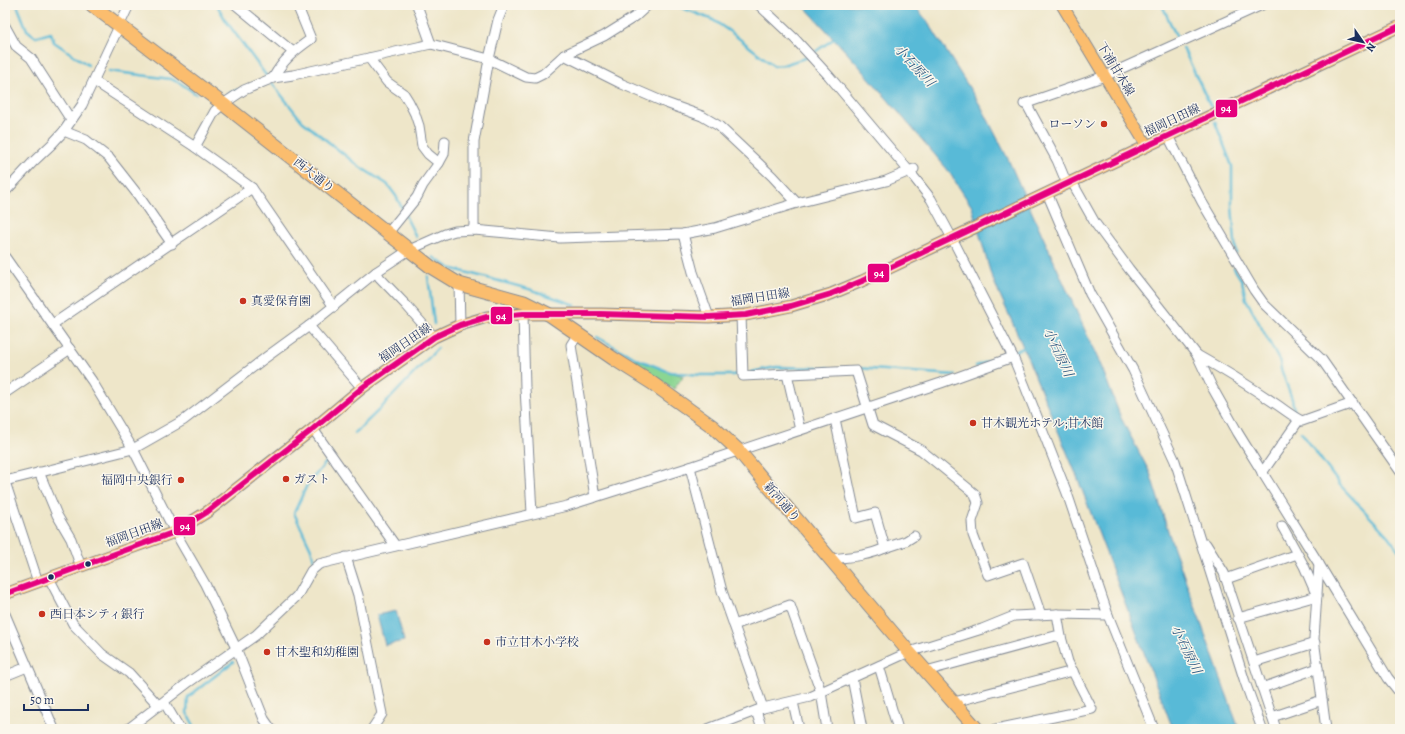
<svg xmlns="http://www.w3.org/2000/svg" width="1405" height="734" viewBox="0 0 1405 734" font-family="Alegreya,'Noto Serif JP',serif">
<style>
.green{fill:#8bd692;stroke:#538278}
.water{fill:#58bad7;stroke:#3a749a}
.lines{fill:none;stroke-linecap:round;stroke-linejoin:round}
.stream{stroke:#58bad7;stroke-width:2.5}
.minor-casing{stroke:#848a94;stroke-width:11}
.major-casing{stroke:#848a94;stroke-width:13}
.highway-casing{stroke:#848a94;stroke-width:15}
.minor{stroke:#fff;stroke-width:9}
.major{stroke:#fbbd6e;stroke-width:11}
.highway{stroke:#fbbd6e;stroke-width:13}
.bus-1-casing{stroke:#fbf7ec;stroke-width:9}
.bus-1{stroke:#e5007d;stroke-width:6}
.poi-dot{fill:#c8321e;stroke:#fbf7ec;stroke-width:1.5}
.bus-dot{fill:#1b2f5e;stroke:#fbf7ec;stroke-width:1.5}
.labels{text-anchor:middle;stroke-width:3;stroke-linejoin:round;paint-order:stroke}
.street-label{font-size:12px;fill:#1b2f5e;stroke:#fbf7ec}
.poi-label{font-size:12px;fill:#1b2f5e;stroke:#fbf7ec;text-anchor:start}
.water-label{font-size:13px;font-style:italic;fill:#2d5982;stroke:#fbf7ec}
.line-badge{stroke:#fbf7ec;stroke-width:1.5}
.badge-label{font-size:11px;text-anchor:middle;font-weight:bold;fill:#fff}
</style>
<rect width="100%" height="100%" fill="#fbf7ec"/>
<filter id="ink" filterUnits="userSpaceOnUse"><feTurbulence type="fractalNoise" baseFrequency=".025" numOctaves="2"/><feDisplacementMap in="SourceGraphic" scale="8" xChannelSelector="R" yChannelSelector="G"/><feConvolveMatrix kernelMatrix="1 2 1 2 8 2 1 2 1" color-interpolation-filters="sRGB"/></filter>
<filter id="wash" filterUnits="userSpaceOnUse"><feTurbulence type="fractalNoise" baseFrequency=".012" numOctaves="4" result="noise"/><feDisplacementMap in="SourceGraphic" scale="16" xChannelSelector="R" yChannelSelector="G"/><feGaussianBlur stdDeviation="0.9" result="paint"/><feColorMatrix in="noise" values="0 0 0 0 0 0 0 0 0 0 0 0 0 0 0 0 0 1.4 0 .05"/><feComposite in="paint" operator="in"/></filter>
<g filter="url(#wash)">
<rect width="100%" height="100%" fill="#eee6c9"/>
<path class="green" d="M634 359 683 376 674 389 633 362Z"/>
<g class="water">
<path d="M803 5H914L928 22 982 108 1008 159 1102 368 1121 418 1150 473 1170 537 1239 729H1173L1076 474 1018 335 991 275 972 207 947 169 859 66Z"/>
<path d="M396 611 404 641 385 645 377 615Z"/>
</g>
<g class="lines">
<g class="stream">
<path d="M17 5 27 30 36 37 51 33 54 42 88 65"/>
<path d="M217 5 226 21 268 78"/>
<path d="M675 5 713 20 732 33 774 66 783 65 808 57"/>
<path d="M1162 5 1178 40"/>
<path d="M1183 48 1211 107"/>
<path d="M812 54 835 38"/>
<path d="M109 71 171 79 180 83 196 94"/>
<path d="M271 82 302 121 360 167 387 184 396 196 403 210"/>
<path d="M227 95 237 90"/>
<path d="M1215 122 1232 166V206L1236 253"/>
<path d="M405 215 416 237"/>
<path d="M433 257 450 268 529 289 575 305"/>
<path d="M1234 268 1242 281 1246 299 1280 362 1281 369 1292 399 1295 414"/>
<path d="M428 276 434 324"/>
<path d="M597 337 637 359 670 372 700 375H732L740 374"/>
<path d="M976 366 1026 347"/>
<path d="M856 368 955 375"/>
<path d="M751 372 776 367 829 368"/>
<path d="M1301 432 1340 485 1388 536 1400 552"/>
<path d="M355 433 381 408 438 348"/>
<path d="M314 560 311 549 294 513 307 485 328 460"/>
<path d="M196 729 187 713 188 697 233 662"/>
</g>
</g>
</g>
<g filter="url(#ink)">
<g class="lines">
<g class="minor-casing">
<g id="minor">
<path d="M236 5 293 52"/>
<path d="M417 5 431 44"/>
<path d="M759 5 795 39 829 76 909 171 931 199 952 238 1013 357 1025 386 1067 493 1108 615 1154 729"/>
<path d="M5 26 16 46 31 58 71 120"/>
<path d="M564 55 622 84 666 103 702 116 719 126 772 176 797 203"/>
<path d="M369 58 387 82 404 94 409 102 415 114 419 126 422 146 428 154 439 163"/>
<path d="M273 78C283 60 294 51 311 39L297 5"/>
<path d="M94 81 195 147 252 188 334 307"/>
<path d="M1026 103 1057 160 1067 184"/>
<path d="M1024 104 1105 76 1262 5"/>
<path d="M64 131 86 140 109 158 138 195 172 244"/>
<path d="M1168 136 1202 202 1254 290 1264 304 1322 360 1400 471"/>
<path d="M195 147 215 111 223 104 244 90 273 78 293 75 431 44 489 59 526 77 535 78 543 74 564 55 604 36 636 16 648 5"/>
<path d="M1072 182 1095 223 1129 269 1197 355 1212 387 1238 433 1319 564 1388 678 1400 693"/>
<path d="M5 192 33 162 51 145 64 131 82 105 129 5"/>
<path d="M1047 193 1090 294 1133 370 1175 461 1245 682 1262 729"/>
<path d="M474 230V142L489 59 498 20 504 5"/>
<path d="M388 233 417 197 423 185 439 163 444 154 445 141"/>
<path d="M683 234 693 272 709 317"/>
<path d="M5 257 92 381 133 449 175 532 205 584 236 648 264 719 271 729"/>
<path d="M376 272 380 278 406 305 434 337"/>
<path d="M459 284 460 325"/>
<path d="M523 314 525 388 532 513"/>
<path d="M741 315 743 376 856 371 873 425 921 450 975 494 978 503 972 521 973 535 988 575 1023 563 1041 615"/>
<path d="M53 324 252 188"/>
<path d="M309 326 362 388"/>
<path d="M578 334 571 345 595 497"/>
<path d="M1197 355C1224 370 1251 387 1276 404 1285 410 1292 416 1302 421L1353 403"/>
<path d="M787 374 800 430"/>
<path d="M5 393 70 349"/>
<path d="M313 429 395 545"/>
<path d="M690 467 722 591 763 708"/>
<path d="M39 472 57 515 71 539 81 567"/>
<path d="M1262 473 1299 420"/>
<path d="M5 481 133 449 184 420 265 358 309 326 376 272 409 250 445 234 455 231 474 230 560 238 683 234 715 228 797 203 886 181 914 169"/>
<path d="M5 482 38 582"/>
<path d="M1206 544 1224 573 1276 729"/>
<path d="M885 548 906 541 914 536"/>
<path d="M346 557 358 595 382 714 372 729"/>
<path d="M831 559C850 557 868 556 885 548L875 513 856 518 835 419"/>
<path d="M1319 564 1314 639 1326 729"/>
<path d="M49 578 73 624 102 654 129 673 159 706"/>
<path d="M1226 579 1297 554"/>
<path d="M5 614 54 729"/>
<path d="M1057 614 1108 615"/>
<path d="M1238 618 1317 596 1304 566 1282 526"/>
<path d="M734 625 790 605 821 692 827 729"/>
<path d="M1254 662 1315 643"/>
<path d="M879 666 897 726"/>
<path d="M926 671 1055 636 1061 637"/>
<path d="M5 676 27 667"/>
<path d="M852 678 862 729"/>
<path d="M1262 688 1318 668"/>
<path d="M164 702 180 729"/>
<path d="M793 702 799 729"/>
<path d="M954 702 1073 671"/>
<path d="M756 711 762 729"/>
<path d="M1272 717 1322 700"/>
<path d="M128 729 189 682 256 635 297 596 311 571 319 564 567 506 690 467 941 383 1013 357"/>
<path d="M708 729 763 708 810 697 909 652 982 629 1014 616 1057 614 1061 637 1068 662 1092 709 996 729"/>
</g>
</g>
<g class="major-casing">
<g id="major">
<path d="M1062 5 1147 146"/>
<path d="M5 594 175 532 207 512 313 429 362 388 434 337 460 325 487 317 523 314H601L709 317 746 315 791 306 831 294 862 281 1400 26"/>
</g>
</g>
<g class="highway-casing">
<path id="highway" d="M92 5 223 104 431 267 459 284 524 302 550 315 614 359 652 383 712 426 738 450 909 652 977 729"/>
</g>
<use href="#minor" class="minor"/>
<use href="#major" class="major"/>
<use href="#highway" class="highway"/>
<g class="bus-1-casing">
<path id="bus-1" d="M5 594 175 532 207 512 313 429 362 388 434 337 460 325 487 317 523 314H601L709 317 746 315 791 306 831 294 862 281 1400 26"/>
</g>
<use href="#bus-1" class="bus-1"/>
</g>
</g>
<g class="poi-dot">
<circle cx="1104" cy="124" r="4"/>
<circle cx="243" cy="301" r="4"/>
<circle cx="973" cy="423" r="4"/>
<circle cx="286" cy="479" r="4"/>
<circle cx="181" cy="480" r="4"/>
<circle cx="42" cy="614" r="4"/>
<circle cx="487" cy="642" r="4"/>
<circle cx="267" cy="652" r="4"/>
</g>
<g class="bus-dot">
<circle cx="88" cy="564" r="3.5"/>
<circle cx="51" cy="577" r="3.5"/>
</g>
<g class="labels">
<g class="street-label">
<text transform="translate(1116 69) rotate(59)" y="4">下浦甘木線</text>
<text transform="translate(1172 120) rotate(-25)" y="4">福岡日田線</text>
<text transform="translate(314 175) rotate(38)" y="4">西大通り</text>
<text transform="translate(760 297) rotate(-9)" y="4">福岡日田線</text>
<text transform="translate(405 343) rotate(-34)" y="4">福岡日田線</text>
<text transform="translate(782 502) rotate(49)" y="4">新河通り</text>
<text transform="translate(134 533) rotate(-20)" y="4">福岡日田線</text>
</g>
<g class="poi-label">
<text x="1096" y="128" text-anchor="end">ローソン</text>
<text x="251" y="305">真愛保育園</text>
<text x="981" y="427">甘木観光ホテル;甘木館</text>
<text x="294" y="483">ガスト</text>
<text x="173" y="484" text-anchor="end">福岡中央銀行</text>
<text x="50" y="618">西日本シティ銀行</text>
<text x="495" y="646">市立甘木小学校</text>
<text x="275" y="656">甘木聖和幼稚園</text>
</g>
<g class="water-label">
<text transform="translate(915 65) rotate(47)" y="5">小石原川</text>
<text transform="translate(1059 352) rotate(65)" y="5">小石原川</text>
<text transform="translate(1187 649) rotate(64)" y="5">小石原川</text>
</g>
</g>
<g class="line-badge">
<rect x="1215" y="99" width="23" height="19" rx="4" fill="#e5007d"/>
<rect x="867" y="263" width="23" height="20" rx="4" fill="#e5007d"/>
<rect x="490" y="306" width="23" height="19" rx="4" fill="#e5007d"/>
<rect x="173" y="516" width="23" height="20" rx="4" fill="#e5007d"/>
</g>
<g class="badge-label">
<text x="1226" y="112">94</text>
<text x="879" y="277">94</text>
<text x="501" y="320">94</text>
<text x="185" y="530">94</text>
</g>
<rect width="1405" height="734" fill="none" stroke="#fbf7ec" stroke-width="20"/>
<g transform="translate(1363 42) rotate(124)" stroke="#fbf7ec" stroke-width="3" paint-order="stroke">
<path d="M0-3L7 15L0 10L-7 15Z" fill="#1b2f5e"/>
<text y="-6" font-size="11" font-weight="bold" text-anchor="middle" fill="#1b2f5e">N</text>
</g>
<path d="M24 704v6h64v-6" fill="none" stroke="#1b2f5e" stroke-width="2"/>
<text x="30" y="704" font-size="12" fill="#1b2f5e" stroke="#fbf7ec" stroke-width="3" paint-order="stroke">50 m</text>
</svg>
